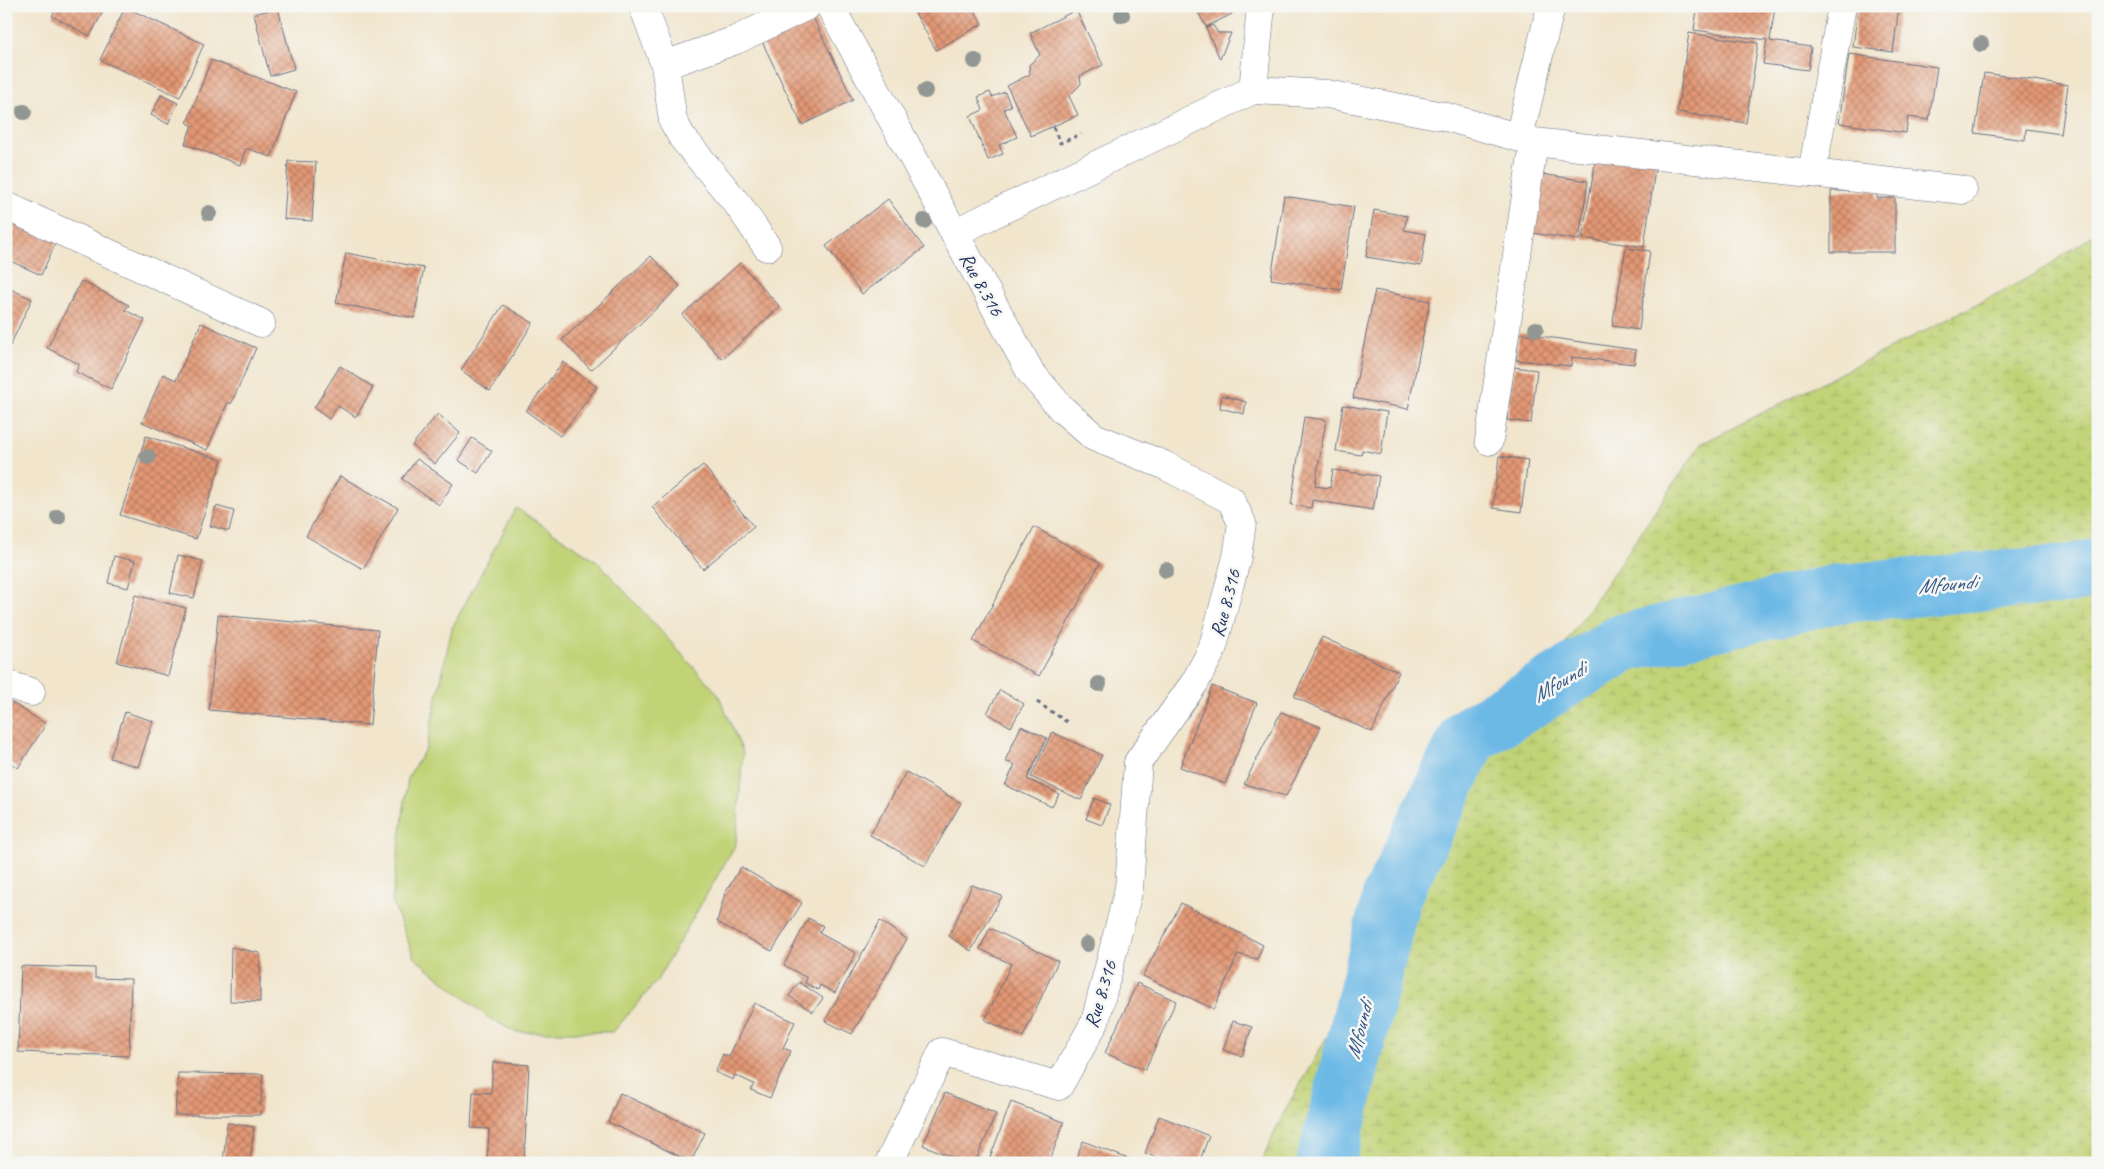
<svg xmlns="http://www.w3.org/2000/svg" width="2104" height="1169" viewBox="0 0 2104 1169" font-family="Caveat,sans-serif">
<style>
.grass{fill:#c1d376;stroke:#6e816a}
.wetland{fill:url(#wetland-marsh);stroke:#6e816a}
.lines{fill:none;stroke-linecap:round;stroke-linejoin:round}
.river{stroke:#6db9e6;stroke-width:59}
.building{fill:url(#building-cross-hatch)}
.minor-casing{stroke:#666f84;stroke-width:29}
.path{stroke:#666f84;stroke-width:3;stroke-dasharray:4 4;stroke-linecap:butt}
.minor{stroke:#fff;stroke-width:28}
.tree{fill:#929793}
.labels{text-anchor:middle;stroke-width:5;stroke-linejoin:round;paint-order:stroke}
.street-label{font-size:20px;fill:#1b2f5e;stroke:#f6f6f2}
.water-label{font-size:21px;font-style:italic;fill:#345887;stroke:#f6f6f2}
</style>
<defs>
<pattern id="wetland-marsh" width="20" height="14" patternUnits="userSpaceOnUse" patternTransform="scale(1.25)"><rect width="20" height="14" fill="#c1d376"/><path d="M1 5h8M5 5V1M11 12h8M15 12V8" fill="none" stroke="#a5b568"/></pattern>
<pattern id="building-cross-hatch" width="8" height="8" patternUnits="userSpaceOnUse" patternTransform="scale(1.25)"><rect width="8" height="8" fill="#e39874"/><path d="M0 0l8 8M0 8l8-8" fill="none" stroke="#b77c62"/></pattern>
</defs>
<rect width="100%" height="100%" fill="#f6f6f2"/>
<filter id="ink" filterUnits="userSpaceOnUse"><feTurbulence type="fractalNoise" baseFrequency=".02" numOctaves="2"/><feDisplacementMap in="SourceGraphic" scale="10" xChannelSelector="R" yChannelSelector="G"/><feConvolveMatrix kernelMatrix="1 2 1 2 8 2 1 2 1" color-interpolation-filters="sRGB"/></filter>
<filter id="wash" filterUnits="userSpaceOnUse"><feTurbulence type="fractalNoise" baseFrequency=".0096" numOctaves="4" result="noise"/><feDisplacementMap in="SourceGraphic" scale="20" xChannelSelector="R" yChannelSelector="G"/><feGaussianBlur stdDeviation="1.12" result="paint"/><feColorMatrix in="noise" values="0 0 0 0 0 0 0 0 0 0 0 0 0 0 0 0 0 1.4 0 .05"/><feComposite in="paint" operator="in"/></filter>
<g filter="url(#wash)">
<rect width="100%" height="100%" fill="#f1e5cc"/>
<path class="grass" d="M516 508 597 561 718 694 743 752 736 844 656 982 613 1032H515L489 1018 414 957 392 901 408 777 426 748 452 628Z"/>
<path class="wetland" d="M2098 232V1163H1261L1282 1116 1472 781 1701 444 2034 275Z"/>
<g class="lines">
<path class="river" d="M1326 1163 1392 895 1469 736 1623 643 1835 594 2069 574 2098 568"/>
</g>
<g id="blocks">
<g class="building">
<path d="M51 6H106L90 36 52 16 56 9Z"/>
<path d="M911 6H972L982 24 936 50Z"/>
<path d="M1195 6H1229L1232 14 1206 27Z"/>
<path d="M1692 6H1775L1770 41 1811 47 1808 70 1763 64 1767 40 1694 30 1697 10 1691 9Z"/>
<path d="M1858 6H1899L1893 52 1853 47Z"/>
<path d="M125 7 204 44 180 97 100 60Z"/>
<path d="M278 8 294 69 270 76 254 14Z"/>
<path d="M809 9 853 100 802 125 758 33Z"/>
<path d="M1076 10 1103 65 1080 76 1081 84 1069 96 1078 115 1031 136 1007 86 1030 74 1029 65 1040 55 1030 33Z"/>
<path d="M1213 25 1218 33H1231L1220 59 1206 28Z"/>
<path d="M1689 33 1758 43 1746 123 1677 112Z"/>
<path d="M1849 54 1937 67 1929 120 1908 117 1906 133 1839 123Z"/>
<path d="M211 60 296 92 271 157 246 148 240 165 185 144 192 125 187 123Z"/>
<path d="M1984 73 2068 85 2061 134 2026 129 2025 140 1975 133Z"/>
<path d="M990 92 992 97 1005 92 1011 106 1004 109 1017 137 999 145 1003 154 988 160 970 116 983 110 978 97Z"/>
<path d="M161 95 178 103 168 124 151 115Z"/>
<path d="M1598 147 1657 155 1644 247 1582 238Z"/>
<path d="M288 161 316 162 312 221 284 219Z"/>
<path d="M1541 174 1588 181 1579 240 1532 233Z"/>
<path d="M1831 191H1877V198H1895V252H1831Z"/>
<path d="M1284 196 1354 207 1341 290 1271 279Z"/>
<path d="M888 199 924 248 862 294 826 246Z"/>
<path d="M1374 210 1407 216 1404 230 1426 234 1421 266 1366 257Z"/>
<path d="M6 212 59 236 41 275 6 259Z"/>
<path d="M1626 248 1650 251 1639 330 1612 326Z"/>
<path d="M346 253 424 268 414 318 336 303Z"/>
<path d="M651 256 680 286 591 370 562 340Z"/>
<path d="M740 263 780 307 722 359 682 315Z"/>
<path d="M81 281 129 305 125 310 145 320 111 389 76 372 79 364 47 348Z"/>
<path d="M6 287 32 299 10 346 6 344Z"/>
<path d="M1375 290 1430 301 1408 409 1353 398Z"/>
<path d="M503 305 533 323 490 391 461 370Z"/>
<path d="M201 323 256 348 231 404 228 402 207 450 142 422 163 374 176 380Z"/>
<path d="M1519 333 1636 350 1634 364 1572 357 1571 366 1516 360Z"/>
<path d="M563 362 597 387 560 436 526 411Z"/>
<path d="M340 366 373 387 356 417 338 406 329 419 314 408Z"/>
<path d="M1514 367 1537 370 1531 423 1507 420Z"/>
<path d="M1222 395 1246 402 1244 414 1220 408Z"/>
<path d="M1343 405 1387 412 1381 454 1362 450 1361 455 1336 451Z"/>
<path d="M438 414 460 433 435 464 412 445Z"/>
<path d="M1304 417 1326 420 1315 486 1330 488 1333 470 1379 476 1373 510 1312 500 1311 508 1291 505Z"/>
<path d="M146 436 222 460 196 539 120 515Z"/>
<path d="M472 438 492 451 478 473 458 460Z"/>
<path d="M1499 456 1528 460 1521 512 1493 508Z"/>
<path d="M417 459 453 484 439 505 402 479Z"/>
<path d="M703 465 754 527 703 569 652 507Z"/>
<path d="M340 476 398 508 363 569 306 536Z"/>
<path d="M216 506 234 511 229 531 210 526Z"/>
<path d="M1034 527 1100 563 1039 676 973 641Z"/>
<path d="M178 555 203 561 194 598 170 593Z"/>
<path d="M114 556 135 561 128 588 108 583Z"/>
<path d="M135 595 186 608 168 676 117 662Z"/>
<path d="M218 615 378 630 370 725 209 710Z"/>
<path d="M1322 637 1399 672 1372 732 1294 697Z"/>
<path d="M1212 686 1257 703 1225 784 1180 767Z"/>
<path d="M1000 690 1024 704 1011 727 987 713Z"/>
<path d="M6 699 46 724 18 768 6 760Z"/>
<path d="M125 712 153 721 138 767 110 758Z"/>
<path d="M1281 712 1321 727 1286 796 1244 784Z"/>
<path d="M1021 726 1047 738 1027 779 1059 794 1052 807 1005 785 1015 765 1005 761Z"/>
<path d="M1052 732 1102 755 1081 800 1031 777Z"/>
<path d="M906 772 961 803 925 866 870 835Z"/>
<path d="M1094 798 1110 805 1102 825 1086 819Z"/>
<path d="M741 867 802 903 772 951 717 922 725 893Z"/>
<path d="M972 885 1002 896 971 951 949 936Z"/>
<path d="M1181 903 1263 945 1257 959 1238 954 1214 1009 1143 976Z"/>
<path d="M808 918 823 926 819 933 856 953 835 993 820 985 818 990 805 983 807 978 784 965Z"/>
<path d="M880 921 907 939 852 1034 825 1021Z"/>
<path d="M990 928 1058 961 1023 1037 985 1020 1011 964 980 949Z"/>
<path d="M231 947 260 953V1002L230 1001Z"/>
<path d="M21 966 95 968V978L131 979 129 1056 18 1052Z"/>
<path d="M799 982 823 998 813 1012 789 996Z"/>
<path d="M1137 983 1176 1001 1145 1070 1105 1053Z"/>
<path d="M754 1003 795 1022 783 1048 791 1051 770 1098 751 1090 754 1084 735 1075 733 1080 715 1072 723 1054 729 1057Z"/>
<path d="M1233 1021 1252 1027 1242 1056 1223 1050Z"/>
<path d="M493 1062 529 1065 524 1163H487L489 1129 471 1128 473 1092 491 1093Z"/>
<path d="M178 1073 263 1074 260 1115H175Z"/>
<path d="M620 1093 705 1133 691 1162 608 1122Z"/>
<path d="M945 1093 996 1114 975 1163H967L923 1145Z"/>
<path d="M1011 1102 1064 1122 1049 1163H988Z"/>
<path d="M1159 1116 1209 1136 1199 1163H1170L1145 1153Z"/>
<path d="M227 1123 254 1127 250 1163H223Z"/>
<path d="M1083 1141 1131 1160 1130 1163H1074Z"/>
<path d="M677 1159 689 1162V1163H676Z"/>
</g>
</g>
</g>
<g filter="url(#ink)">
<use href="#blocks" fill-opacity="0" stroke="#666f84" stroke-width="1"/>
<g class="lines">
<g class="minor-casing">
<g id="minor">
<path d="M643 6 665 65 736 40 807 6"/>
<path d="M830 6 1031 373 1062 409 1094 437 1164 465 1231 500 1242 523 1237 557 1212 650 1195 682 1138 762 1129 888 1095 1022 1059 1086 942 1052 889 1163"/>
<path d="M665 65 673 121 682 137 739 206 767 247"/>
<path d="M1253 90 1261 6"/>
<path d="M1519 137 1551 6"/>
<path d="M1812 173 1842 6"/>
<path d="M6 206 261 323"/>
<path d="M954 233 1253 90 1327 94 1443 116 1534 142 1963 190"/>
<path d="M1489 441 1534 142"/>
<path d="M6 684 31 692"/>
</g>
</g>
<g class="path">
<path d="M1053 127 1060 143 1081 134"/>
<path d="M1037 702 1067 722"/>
</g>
<use href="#minor" class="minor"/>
</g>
<g class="tree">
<circle cx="1122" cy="15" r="8"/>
<circle cx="1981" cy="44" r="8"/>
<circle cx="975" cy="61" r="8"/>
<circle cx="925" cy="91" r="8"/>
<circle cx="24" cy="112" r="8"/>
<circle cx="209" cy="213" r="8"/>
<circle cx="924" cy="221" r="8"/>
<circle cx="1536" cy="329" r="8"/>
<circle cx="148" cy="457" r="8"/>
<circle cx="58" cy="517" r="8"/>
<circle cx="1166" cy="570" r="8"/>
<circle cx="1099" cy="684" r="8"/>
<circle cx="1087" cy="944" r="8"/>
</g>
</g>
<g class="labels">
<g class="street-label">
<text transform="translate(982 284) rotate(61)" y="7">Rue 8.316</text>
<text transform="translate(1225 603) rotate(-75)" y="7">Rue 8.316</text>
<text transform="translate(1100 994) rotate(-73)" y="7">Rue 8.316</text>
</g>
<g class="water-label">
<text transform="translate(1947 584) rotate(-5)" y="7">Mfoundi</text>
<text transform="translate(1559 682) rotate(-31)" y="7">Mfoundi</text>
<text transform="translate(1359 1030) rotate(-76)" y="7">Mfoundi</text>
</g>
</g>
<rect width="2104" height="1169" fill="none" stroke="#f6f6f2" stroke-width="25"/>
</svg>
